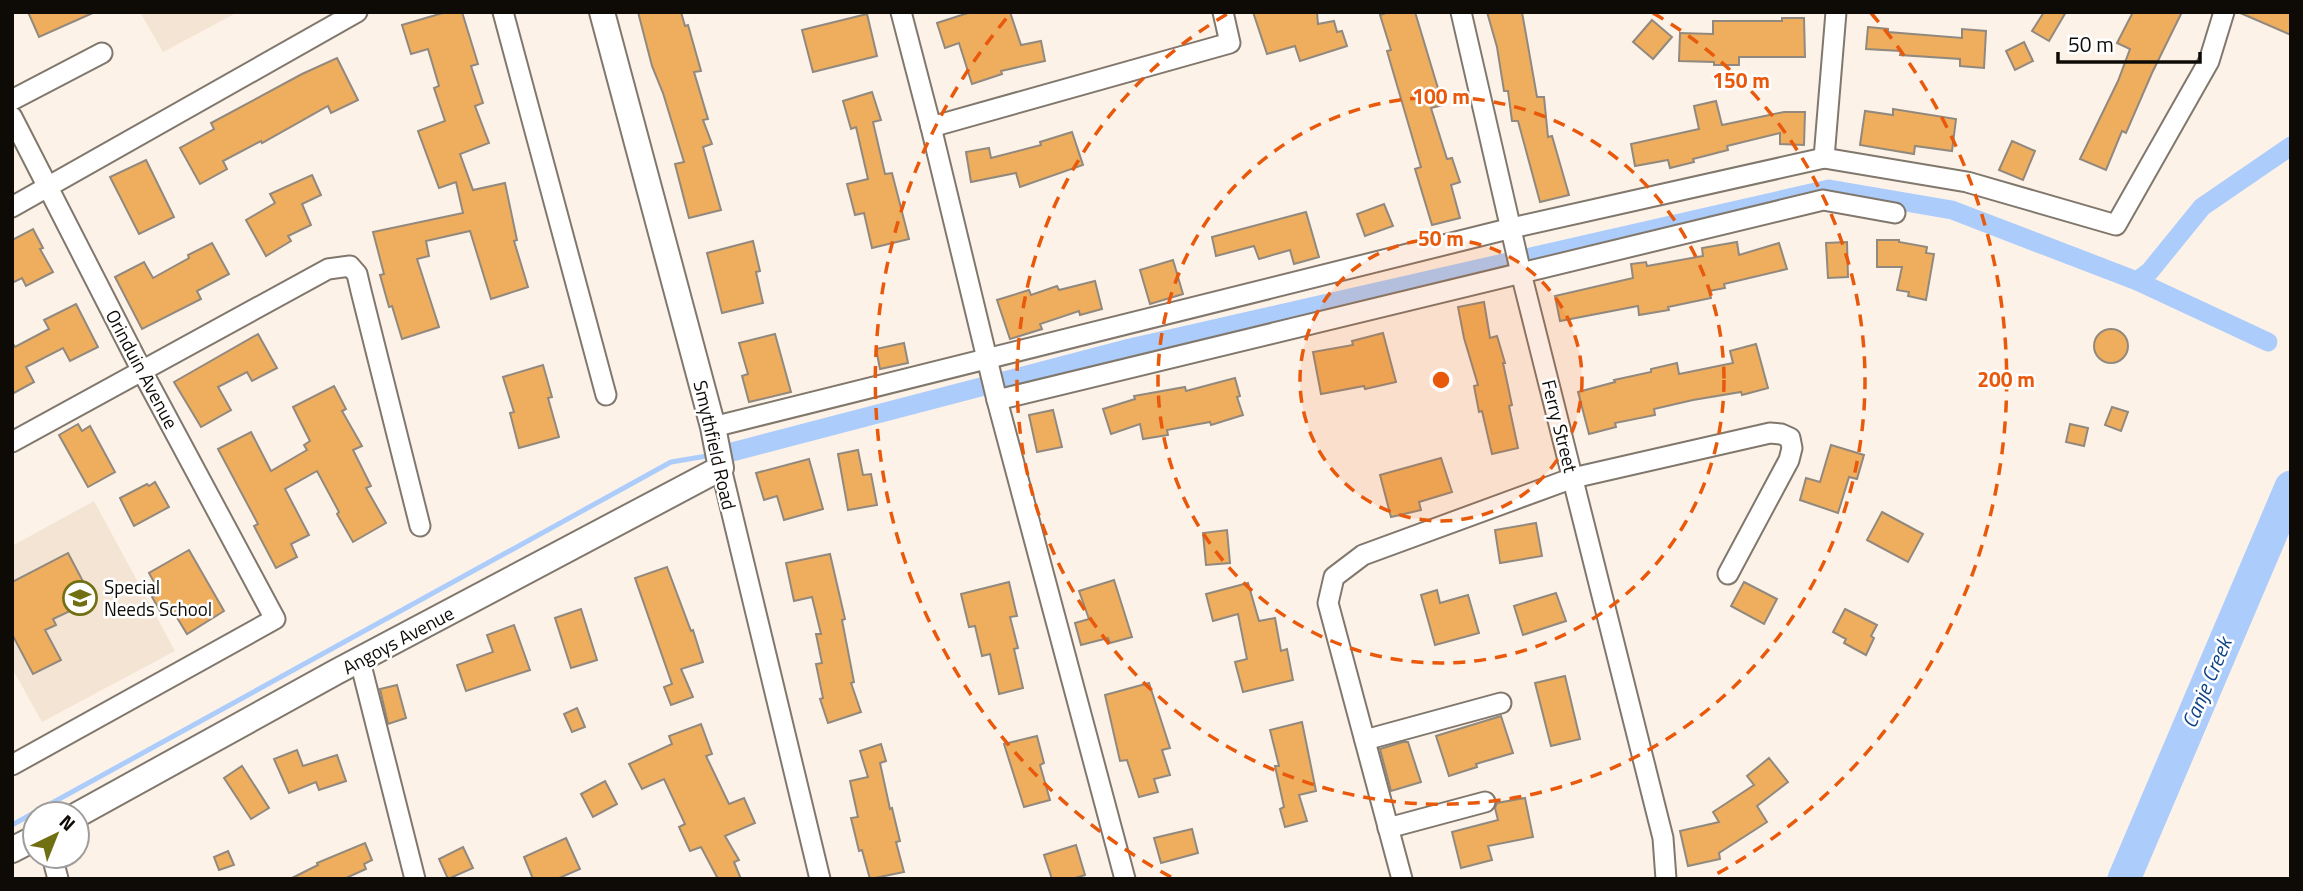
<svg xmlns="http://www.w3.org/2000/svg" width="2303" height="891" viewBox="0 0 2303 891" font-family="'Titillium Web',sans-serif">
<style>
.built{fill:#f4e4d3}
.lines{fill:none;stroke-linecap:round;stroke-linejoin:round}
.stream{stroke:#accdfb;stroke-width:5}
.canal{stroke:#accdfb;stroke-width:19}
.river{stroke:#accdfb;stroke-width:33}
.building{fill:#efad5e;stroke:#92897e;stroke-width:2}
.minor-casing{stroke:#80776d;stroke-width:23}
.tertiary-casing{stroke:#80776d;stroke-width:28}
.minor{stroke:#fff;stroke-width:19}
.tertiary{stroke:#fff;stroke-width:24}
.ring{fill:none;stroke:#e8590c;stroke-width:3.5;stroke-dasharray:12 9}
.labels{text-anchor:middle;stroke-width:5;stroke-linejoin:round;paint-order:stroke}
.street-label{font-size:19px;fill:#0e0b07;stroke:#fff}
.poi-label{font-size:19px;fill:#0e0b07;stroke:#fff;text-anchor:start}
.water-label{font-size:21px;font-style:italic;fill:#0f4385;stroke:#fff}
.centre{fill:#e8590c;stroke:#fff;stroke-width:3.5}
.ring-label{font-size:21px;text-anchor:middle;font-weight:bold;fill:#e8590c;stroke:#fff;stroke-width:5;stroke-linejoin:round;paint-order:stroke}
</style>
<rect width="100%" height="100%" fill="#fdf2e7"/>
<g class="built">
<path d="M140 12H238L163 52Z"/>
<path d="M94 501 175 651 42 722 12 668V546Z"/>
</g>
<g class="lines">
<path class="stream" d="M12 825 671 462 713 455"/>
<g class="canal">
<path d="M2137 281 2268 342"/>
<path d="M732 452 1130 348 1829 189 1952 210 2137 281 2150 271 2202 207 2291 146"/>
</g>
<path class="river" d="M2124 879 2291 487"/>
</g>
<g class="building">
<path d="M28 12H95L39 37Z"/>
<path d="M446 12H462L478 64 471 66 483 103 475 106 489 143 460 154 473 190 505 183 517 240 514 241 528 287 491 299 470 231 426 241 429 256 417 259 439 327 402 339 392 306 389 307 380 275 384 274 373 232 463 213 456 182 439 188 418 131 445 121 434 88 439 86 428 49 411 54 402 25Z"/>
<path d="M638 12H681L685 26 688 25 701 71 694 72 708 119 703 120 712 144 703 147 721 210 689 218 675 164 684 162 663 93 652 66Z"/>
<path d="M971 12H1010L1021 45 1041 41 1045 61 1001 71 1002 74 972 84 959 43 945 48 937 23Z"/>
<path d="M1253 12H1317L1318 24 1334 21 1337 32 1342 31 1347 46 1300 61 1295 46 1267 54Z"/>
<path d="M1389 12H1415L1443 105 1431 108 1447 159 1452 158 1460 182 1451 185 1460 218 1432 225 1415 169 1421 167 1387 51 1391 50 1380 15Z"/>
<path d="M1487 12H1522L1537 97H1544L1548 137 1552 136 1569 195 1540 202 1518 121H1512L1508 91H1504L1497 47Z"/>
<path d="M2044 12H2066L2049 41 2032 31Z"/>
<path d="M2133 12H2182L2152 73 2126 133 2122 131 2106 170 2080 159 2118 81 2130 49 2117 43Z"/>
<path d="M2238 12H2291V35Z"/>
<path d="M867 14 877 56 813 72 802 30Z"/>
<path d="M1782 18H1804L1805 57H1739V65H1714V62L1679 61 1680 33 1713 34V21H1782Z"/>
<path d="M1652 20 1672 37 1653 59 1633 42Z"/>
<path d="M1868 27 1888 29V32L1962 38V29L1986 31 1984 68 1960 66V59L1900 55 1901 51 1866 49Z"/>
<path d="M2024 42 2033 61 2015 70 2006 51Z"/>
<path d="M337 58 358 100 331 113 328 106 262 143 261 141 223 161 227 169 200 184 180 148 214 129 211 123 302 74Z"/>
<path d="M872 92 881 120 873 122 885 174 892 173 909 239 872 248 864 213 855 215 847 184 868 179 856 127 851 129 843 101Z"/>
<path d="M1716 101 1722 125 1784 112H1805L1804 145 1780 144V133L1727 146 1728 150 1693 159 1694 162 1670 168 1668 160 1635 166 1631 144 1699 129 1694 106Z"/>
<path d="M1893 109 1956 119 1952 151 1915 146 1914 154 1860 145 1865 111 1893 115Z"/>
<path d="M1072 132 1083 165 1020 187 1016 173 971 182 966 152 989 148 991 158 1041 145 1040 142Z"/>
<path d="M2012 141 2035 151 2023 180 1999 170Z"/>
<path d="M146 160 174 217 139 234 110 177Z"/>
<path d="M312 175 321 195 302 204 311 225 288 236 291 241 266 256 246 220 275 203 270 194Z"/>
<path d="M1384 204 1393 226 1365 236 1357 214Z"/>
<path d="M1306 212 1319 257 1294 264 1290 250 1259 259 1254 246 1216 256 1212 237Z"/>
<path d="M33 229 43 248 40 249 53 272 26 286 22 278 12 283V240Z"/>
<path d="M1877 240H1899V242L1927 247 1926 253 1934 254 1926 300 1908 296 1909 292 1897 290 1902 267H1877Z"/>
<path d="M753 241 760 271 756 272 763 303 722 313 707 253Z"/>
<path d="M1737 242 1739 255 1779 243 1787 269 1724 284 1725 288 1709 291 1711 298 1668 307 1669 310 1639 315 1638 306 1560 321 1555 296 1633 278 1631 264 1646 262 1647 266 1703 256 1702 248Z"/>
<path d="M1847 242 1848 277 1828 278 1826 243Z"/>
<path d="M212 243 229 274 197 291 201 299 142 329 115 277 144 262 153 278 189 258 188 255Z"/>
<path d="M1173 260 1183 294 1150 304 1140 270Z"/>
<path d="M1095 281 1102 309 1080 315 1079 311 1040 324 1042 329 1010 339 997 300 1029 290 1031 295 1057 286 1059 290Z"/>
<path d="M1484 302 1490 338 1497 336 1505 363H1503L1512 405 1509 406 1518 448 1492 454 1482 411 1479 412 1474 386 1478 385 1464 338 1458 307Z"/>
<path d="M76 304 98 347 70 361 63 348 26 367 34 382 12 394V342L15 347 49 329 44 320Z"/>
<circle cx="2111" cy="346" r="17"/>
<path d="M1383 333 1396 382 1365 389 1364 386 1321 394 1313 352 1353 345 1352 341Z"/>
<path d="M258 334 277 368 252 381 247 372 218 387 231 410 201 427 174 382Z"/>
<path d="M775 334 791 392 749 402 742 376 748 374 739 343Z"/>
<path d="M904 343 908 363 880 369 876 349Z"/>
<path d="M1756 344 1768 388 1742 395 1741 392 1693 400 1654 409 1655 415 1615 423 1616 427 1589 434 1578 392 1615 382 1614 380 1651 372V369L1677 363 1679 374 1733 363 1730 351Z"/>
<path d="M543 365 552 397 548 398 559 437 519 448 510 413 514 412 503 377Z"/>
<path d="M1235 378 1240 396 1237 397 1243 415 1211 425 1210 422 1167 430 1168 435 1143 439 1140 424 1111 434 1103 409 1135 399 1134 396 1185 387 1186 391Z"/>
<path d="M334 386 346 409 342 411 362 446 353 450 371 486 366 488 386 523 353 542 337 514 339 512 317 471 285 489 309 535 291 544 297 557 276 568 254 526 258 524 218 449 251 432 271 471 307 450 304 445 310 441 293 407Z"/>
<path d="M2112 407 2128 412 2121 431 2105 425Z"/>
<path d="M1053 410 1062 447 1037 452 1029 415Z"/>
<path d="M78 424 82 431 90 426 115 472 88 487 59 435Z"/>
<path d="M2070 424 2088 428 2084 446 2066 442Z"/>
<path d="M1831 445 1864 455 1857 479 1849 477 1838 513 1800 500 1806 478 1820 482Z"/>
<path d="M858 450 863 475 871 474 877 505 848 510 838 454Z"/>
<path d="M1441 458 1452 492 1419 502 1421 510 1391 517 1380 475Z"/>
<path d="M809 459 823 509 784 520 777 496 764 500 756 473Z"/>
<path d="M155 482 169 507 134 526 120 498 147 484 149 486Z"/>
<path d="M1882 512 1923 534 1908 562 1867 540Z"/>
<path d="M1536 523 1542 556 1500 563 1495 530Z"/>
<path d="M1227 530 1230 563 1206 565 1203 533Z"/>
<path d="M189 550 224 611 187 634 170 606 160 611 152 597 160 593 149 573Z"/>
<path d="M68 553 87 589 65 600 70 611 53 619 56 625 45 630 61 660 33 674 12 634V582Z"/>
<path d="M830 554 845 619 842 620 854 682 851 683 861 712 828 723 820 699 823 698 816 664 822 663 816 634H821L812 597 794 601 786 563Z"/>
<path d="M667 567 691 631 693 630 703 662 681 669 693 697 671 705 664 687 672 684 635 578Z"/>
<path d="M1114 580 1132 637 1110 643 1108 638 1081 645 1075 623 1089 619 1079 591Z"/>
<path d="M1009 582 1017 616 1010 617 1018 648 1014 649 1023 688 999 694 990 654 982 656 975 626 969 627 961 594Z"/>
<path d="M1744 582 1777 599 1764 624 1731 606Z"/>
<path d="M1248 583 1259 621 1275 618 1281 651 1287 649 1293 680 1243 692 1235 662 1247 659 1238 614 1213 621 1206 594Z"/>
<path d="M1437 590 1440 603 1468 595 1479 633 1435 645 1421 595Z"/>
<path d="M1556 593 1566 621 1523 635 1514 606Z"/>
<path d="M581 609 597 660 571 668 555 618Z"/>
<path d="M1845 609 1877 625 1871 636 1874 638 1866 655 1844 643 1846 639 1833 632Z"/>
<path d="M514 625 530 670 466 691 457 665 493 652 487 635Z"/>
<path d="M1565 676 1580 739 1551 746 1535 683Z"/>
<path d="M1149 683 1170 748 1162 750 1170 775 1154 779 1158 792 1139 797 1127 760 1120 761 1105 695Z"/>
<path d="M397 685 406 718 388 724 380 689Z"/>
<path d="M577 708 585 727 572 732 564 714Z"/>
<path d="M1501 716 1513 753 1476 764 1477 767 1449 776 1436 736Z"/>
<path d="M1302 722 1316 791 1299 795 1307 821 1285 827 1280 809 1284 807 1275 766H1279L1270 730Z"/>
<path d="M701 724 712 754 706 756 729 804 744 798 755 823 725 836 739 860 734 862 741 879H718L701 847 690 851 679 827 685 824 664 779 642 789 629 764 672 744 669 736Z"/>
<path d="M1037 736 1044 763 1040 765 1050 800 1024 807 1004 744Z"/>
<path d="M1403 742H1408L1421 782 1391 791 1380 749Z"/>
<path d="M881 744 886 761 880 763 890 809 892 808 900 841 896 842 904 872 870 879 862 850 859 851 851 818 858 817 850 781 868 777 860 751Z"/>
<path d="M297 750 303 766 337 755 346 781 319 790 316 782 289 793 274 759Z"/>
<path d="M1769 758 1788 782 1757 806 1767 822 1719 853 1720 859 1688 866 1680 831 1719 822 1713 812 1754 785 1747 776Z"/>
<path d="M242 766 269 808 251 819 224 778Z"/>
<path d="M605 781 617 804 593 817 581 794Z"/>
<path d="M1525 798 1533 837 1488 846 1492 860 1461 868 1452 832 1498 820 1495 808 1497 803Z"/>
<path d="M1192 829 1198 853 1161 863 1154 838Z"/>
<path d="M566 838 580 869 557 879H533L524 857Z"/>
<path d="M365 843 372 860 364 864 366 869 344 879H290L318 865 317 863Z"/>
<path d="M1076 845 1085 875 1072 879H1052L1044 855Z"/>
<path d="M463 847 473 868 448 879 439 859Z"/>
<path d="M228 851 234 865 219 870 214 857Z"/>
</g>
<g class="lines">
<g class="minor-casing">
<g id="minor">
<path d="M503 12 606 395"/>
<path d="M901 12 931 127 997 400 1125 879"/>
<path d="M1461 12 1521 273 1663 838 1666 879"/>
<path d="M12 100 102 53"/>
<path d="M12 117 142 371 275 619 12 765"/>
<path d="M931 127 1230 43 1223 12"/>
<path d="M1824 158 1836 12"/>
<path d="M12 207 357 12"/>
<path d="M997 400 1823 200 1895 213"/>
<path d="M713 427 1512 228 1824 158 1967 182 2116 225 2209 61 2224 12"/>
<path d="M12 442 328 269 350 266 357 274 361 291 420 526"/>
<path d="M721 468 820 879"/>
<path d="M360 661 415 879"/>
<path d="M1365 740 1501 703"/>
<path d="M1388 828 1485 802"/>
<path d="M52 856 58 879"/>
<path d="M1402 879 1328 603 1334 577 1363 555 1573 478 1770 433 1781 434 1790 438 1792 448 1789 460 1728 574"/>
</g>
</g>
<g class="tertiary-casing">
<g id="tertiary">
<path d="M77 815 336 672 721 468 713 427 602 12"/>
<path d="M12 850 35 838"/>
</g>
</g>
<use href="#minor" class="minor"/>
<use href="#tertiary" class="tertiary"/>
</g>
<circle cx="1441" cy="380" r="141" fill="#e8590c" fill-opacity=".12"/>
<g class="ring">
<circle cx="1441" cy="380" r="141"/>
<circle cx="1441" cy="380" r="283"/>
<path d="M1653 13A424 424 0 1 1 1229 13"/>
<path d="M1171 877A565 565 0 0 1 1011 13M1871 13A565 565 0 0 1 1711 877"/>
</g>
<defs>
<g id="school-ring" transform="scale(1.75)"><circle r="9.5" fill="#fff" stroke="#707013" stroke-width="1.5"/><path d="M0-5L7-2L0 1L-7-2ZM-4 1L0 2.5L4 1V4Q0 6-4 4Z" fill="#707013"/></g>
</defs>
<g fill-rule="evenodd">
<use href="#school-ring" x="80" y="598"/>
</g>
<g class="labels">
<g class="street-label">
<text transform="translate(142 369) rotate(62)" y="7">Orinduin Avenue</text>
<text transform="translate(1560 426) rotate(76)" y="7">Ferry Street</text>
<text transform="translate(715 445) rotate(77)" y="7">Smythfield Road</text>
<text transform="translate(398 640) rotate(-28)" y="7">Angoys Avenue</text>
</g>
<g class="poi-label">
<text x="104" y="594">Special<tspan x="104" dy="22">Needs School</tspan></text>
</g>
<g class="water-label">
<text transform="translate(2207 683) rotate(-67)" y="7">Canje Creek</text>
</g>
</g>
<circle cx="1441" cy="380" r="10" class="centre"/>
<g class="ring-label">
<text x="1741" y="88">150 m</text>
<text x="1441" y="104">100 m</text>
<text x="1441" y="246">50 m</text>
<text x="2006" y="387">200 m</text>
</g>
<rect width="2303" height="891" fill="none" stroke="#0e0b07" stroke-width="28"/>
<g transform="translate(56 835) rotate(43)"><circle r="33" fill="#ffffff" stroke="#9f9d9c" stroke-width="2"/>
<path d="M0-5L12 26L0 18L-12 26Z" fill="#707013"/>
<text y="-10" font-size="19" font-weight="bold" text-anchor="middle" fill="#0e0b07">N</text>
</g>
<path d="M2058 52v10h142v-10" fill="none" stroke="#0e0b07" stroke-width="3.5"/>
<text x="2068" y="52" font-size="21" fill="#0e0b07" stroke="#ffffff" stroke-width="5" paint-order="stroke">50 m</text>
</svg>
